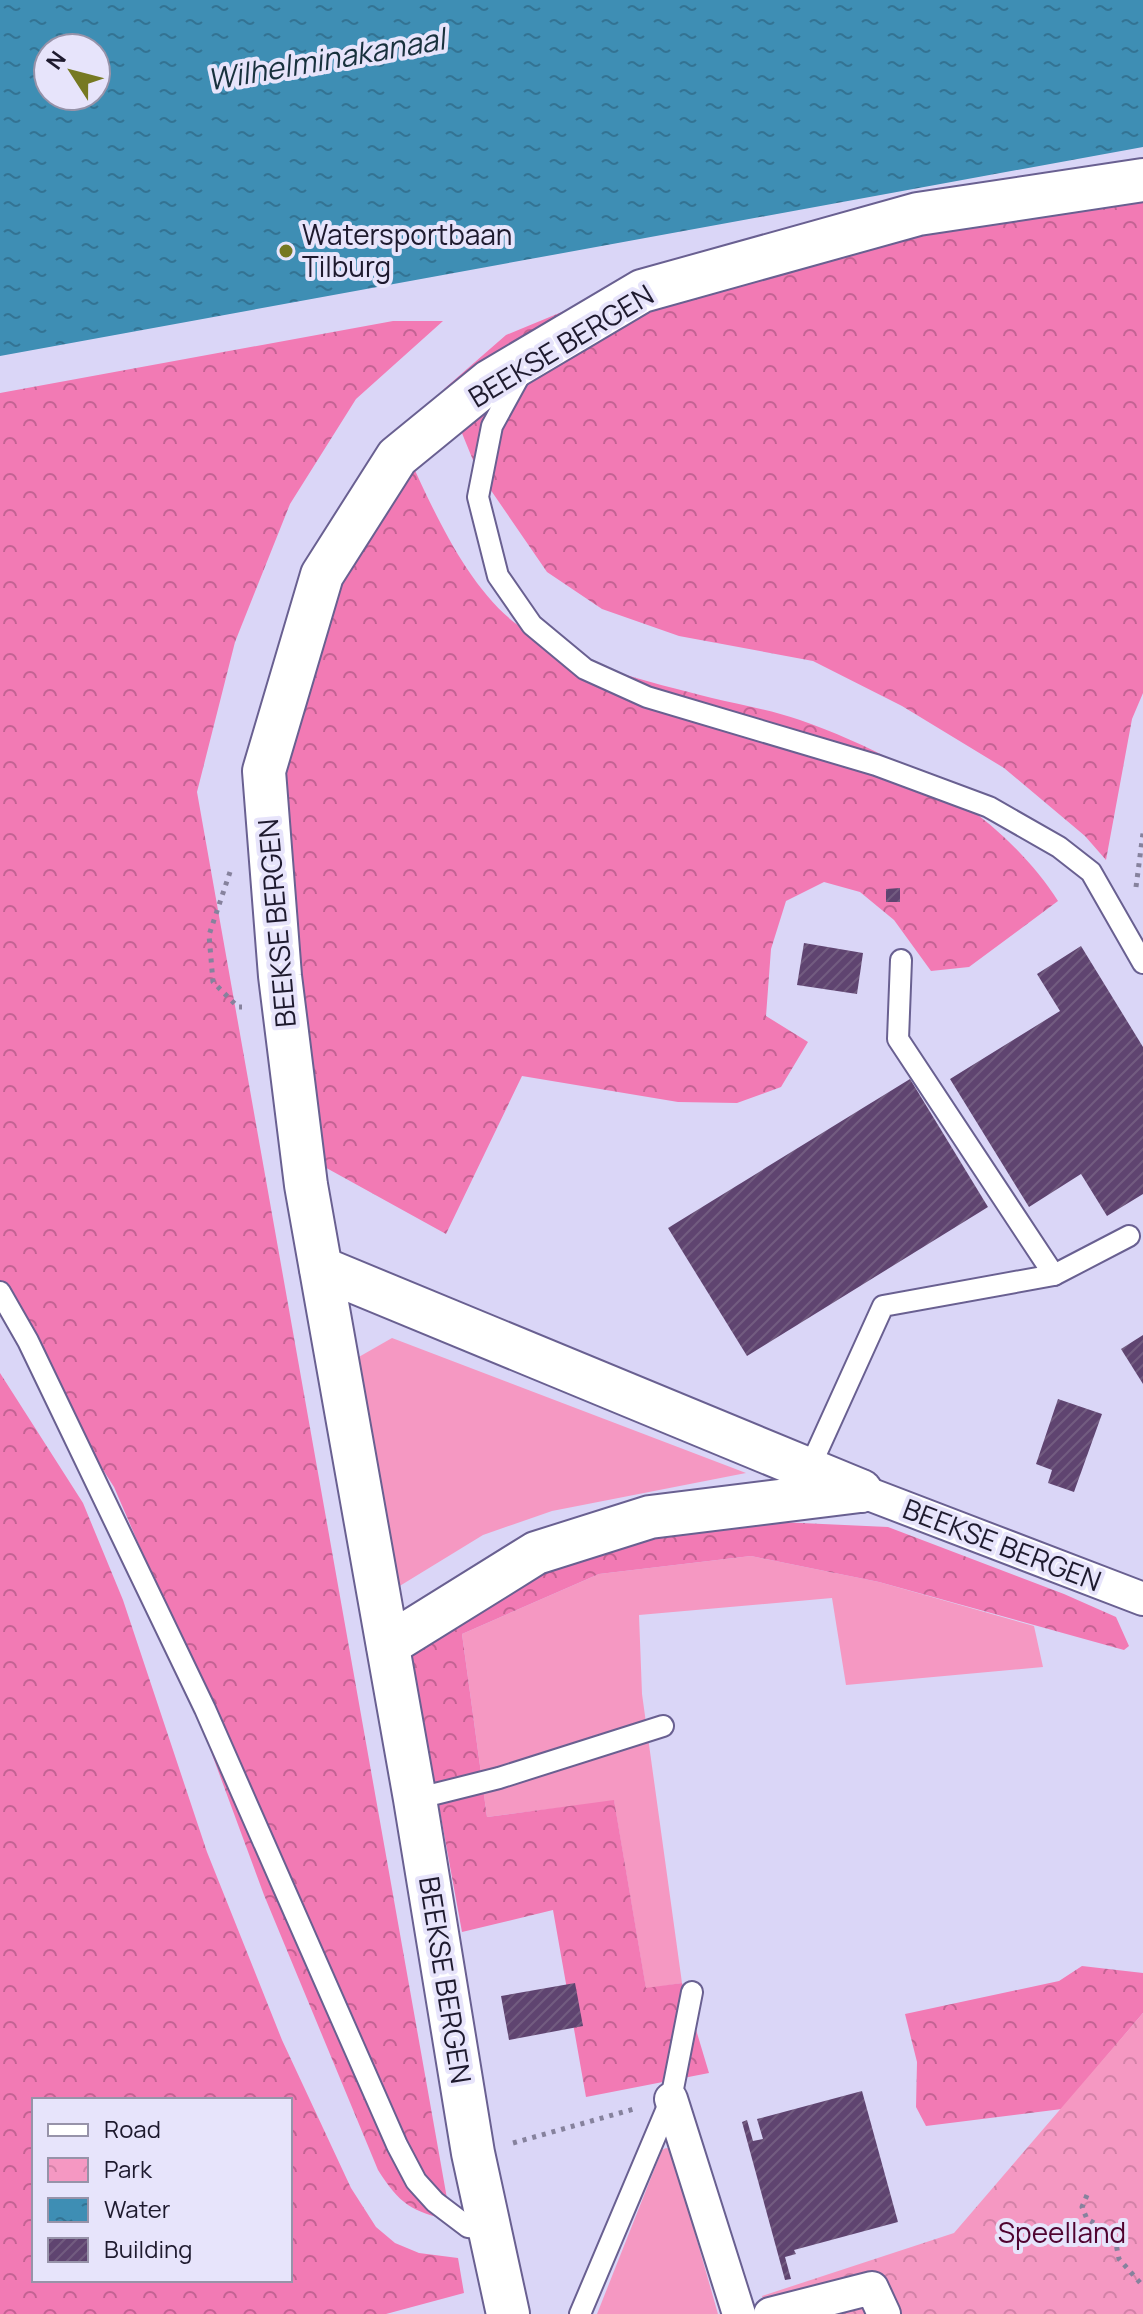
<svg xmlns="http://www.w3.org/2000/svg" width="1143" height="2314" viewBox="0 0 1143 2314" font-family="Manrope,sans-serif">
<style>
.grass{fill:#f598c2}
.forest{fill:url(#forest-crowns);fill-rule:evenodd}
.park{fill:url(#park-crowns)}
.water{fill:url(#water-ripples);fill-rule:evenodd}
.building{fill:url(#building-hatch)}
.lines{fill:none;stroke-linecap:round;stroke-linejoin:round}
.service-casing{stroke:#696091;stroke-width:24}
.pedestrian-casing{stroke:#696091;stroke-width:36}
.minor-casing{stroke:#696091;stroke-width:46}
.path{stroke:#86829d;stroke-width:5;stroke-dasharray:4 6;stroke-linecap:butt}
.service{stroke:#fff;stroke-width:20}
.pedestrian{stroke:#fff;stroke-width:32}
.minor{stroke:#fff;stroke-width:42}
.poi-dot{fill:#767922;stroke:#e7e4fb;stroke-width:3}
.labels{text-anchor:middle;stroke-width:8;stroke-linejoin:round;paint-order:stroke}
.poi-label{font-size:28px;fill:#1e1a2e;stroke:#e7e4fb;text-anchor:start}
.street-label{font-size:28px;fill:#1e1a2e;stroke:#e7e4fb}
.park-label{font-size:28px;fill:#500330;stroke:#e7e4fb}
.water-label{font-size:30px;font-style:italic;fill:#18313d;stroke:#e7e4fb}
</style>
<defs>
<pattern id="forest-crowns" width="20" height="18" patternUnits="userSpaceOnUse" patternTransform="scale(2)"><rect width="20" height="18" fill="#f27ab4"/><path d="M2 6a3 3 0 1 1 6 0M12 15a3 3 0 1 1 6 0" fill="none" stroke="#c36393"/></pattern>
<pattern id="park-crowns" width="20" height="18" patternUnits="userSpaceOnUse" patternTransform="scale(2)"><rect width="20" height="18" fill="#f598c2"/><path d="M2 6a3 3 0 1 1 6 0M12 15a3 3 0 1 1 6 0" fill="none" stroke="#d282a7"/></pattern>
<pattern id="water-ripples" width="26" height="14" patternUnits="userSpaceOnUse" patternTransform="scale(2)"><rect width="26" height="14" fill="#3e8eb4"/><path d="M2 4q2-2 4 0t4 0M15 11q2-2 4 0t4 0" fill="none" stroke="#337393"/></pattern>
<pattern id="building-hatch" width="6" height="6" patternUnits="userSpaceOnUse" patternTransform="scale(2)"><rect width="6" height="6" fill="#5f4470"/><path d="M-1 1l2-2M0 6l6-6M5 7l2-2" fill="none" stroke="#725c80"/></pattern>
</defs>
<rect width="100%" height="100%" fill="#dad6f7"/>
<g class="grass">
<path d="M392 1338 746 1473 552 1511 483 1535 398 1587 357 1358Z"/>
<path d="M751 1556 879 1582 1034 1626 1043 1667 846 1685 832 1598 639 1615 642 1694 682 1983 646 1989 614 1801 487 1817 462 1634 599 1574Z"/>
<path d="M666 2148 671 2149 718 2314H597L662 2150Z"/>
</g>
<g class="forest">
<path d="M1143 192V693L1132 719 1106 860 1085 836 1004 768 902 706 813 661 679 636 602 609 547 572 477 470 444 389 506 335 598 297Z"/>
<path d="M393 321H443L356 399 290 504 235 642 197 792 451 2221C412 2211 400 2205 378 2170L264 1895 213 1757 168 1612 114 1487 0 1309V393Z"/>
<path d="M401 440C429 500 462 581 515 623 565 663 650 682 712 698 741 705 772 710 800 720 896 754 1003 814 1058 901L969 967 931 971 894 920 860 892 824 882 786 901 771 949 766 1016 808 1042 781 1087 737 1103 678 1102 522 1076 446 1234 321 1165 289 994 284 735 307 634Z"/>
<path d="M0 1373 83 1503 123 1600 207 1852 282 2040 351 2188 376 2227 395 2243 419 2253 458 2258 464 2293 386 2314H0ZM34 2100H290V2280H34Z"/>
<path d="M779 1522 888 1527 1064 1594 1116 1617 1129 1646 1124 1650 879 1582 751 1556 599 1574 462 1634 487 1817 614 1800 646 1988 682 1983 709 2073 586 2097 553 1910 462 1932 408 1637 530 1571 621 1538Z"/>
<path d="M1082 1966 1143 1973V2013L1062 2109 926 2126 916 2107 917 2062 905 2014 1059 1981Z"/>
</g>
<path class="park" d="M1143 2013V2314H768L762 2296 954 2233Z"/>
<path class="water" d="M0 0H1143V147L0 356ZM48 48H96V96H48Z"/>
<g class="building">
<path d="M900 888V902H886V889Z"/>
<path d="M804 943 863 953 857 994 797 985Z"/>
<path d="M1081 946 1143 1047V1194L1107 1216 1081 1174 1029 1207 950 1079 1060 1011 1037 974Z"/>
<path d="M910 1079 988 1207 747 1356 668 1228Z"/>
<path d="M1143 1335V1384L1121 1349Z"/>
<path d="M1058 1399 1102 1414 1074 1492 1048 1483 1052 1470 1036 1464Z"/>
<path d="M575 1983 583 2026 509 2040 501 1996Z"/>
<path d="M862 2091 898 2222 794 2250 796 2254 785 2257 791 2279 785 2280 742 2122 747 2120 753 2141 763 2139 757 2119Z"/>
</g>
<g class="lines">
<g class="service-casing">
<g id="service">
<path d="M521 373 492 426 478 497 498 576 532 625 585 669 647 697 876 765 989 807 1059 847 1091 872 1143 963"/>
<path d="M901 960 898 1039 1054 1275"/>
<path d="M0 1292 28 1341 205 1709 397 2145 416 2181 435 2202 468 2227 489 2229"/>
<path d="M809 1469 883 1306 1054 1275 1129 1236"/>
<path d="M415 1799 499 1778 663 1726"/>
<path d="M580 2314 671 2099 692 1992"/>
</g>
</g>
<g class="pedestrian-casing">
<g id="pedestrian">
<path d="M861 1491 1143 1599"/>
<path d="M671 2099 739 2314"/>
<path d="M770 2314 872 2288 884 2314"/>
</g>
</g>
<g class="minor-casing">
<g id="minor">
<path d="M321 1268 861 1491"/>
<path d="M388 1645 536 1553 650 1517 860 1491"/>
<path d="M508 2314 473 2153 415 1799 306 1185 280 976 264 771 322 575 397 457 490 381 642 291 918 214 1143 180"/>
</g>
</g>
<g class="path">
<path d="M230 872 209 935 213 982 238 1007H242"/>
<path d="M1136 887 1143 833"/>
<path d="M513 2143 634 2109"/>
<path d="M1087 2195 1082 2207 1087 2219 1114 2234 1119 2259 1143 2286"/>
</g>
<use href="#service" class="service"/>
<use href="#pedestrian" class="pedestrian"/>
<use href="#minor" class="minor"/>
</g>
<circle class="poi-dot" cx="286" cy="251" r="8"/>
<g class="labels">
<g class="poi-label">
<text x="302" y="245">Watersportbaan<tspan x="302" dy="32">Tilburg</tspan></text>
</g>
<g class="street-label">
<text transform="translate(561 346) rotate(-31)" y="10">BEEKSE BERGEN</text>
<text transform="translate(277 923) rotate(-95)" y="10">BEEKSE BERGEN</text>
<text transform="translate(1002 1545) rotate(21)" y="10">BEEKSE BERGEN</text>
<text transform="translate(445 1980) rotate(81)" y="10">BEEKSE BERGEN</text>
</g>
<g class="park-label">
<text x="1062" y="2243">Speelland</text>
</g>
<g class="water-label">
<text transform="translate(326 60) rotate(-10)" y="10">Wilhelminakanaal</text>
</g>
</g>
<rect x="32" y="2098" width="260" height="184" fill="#e7e4fb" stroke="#9793a9" stroke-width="2"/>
<rect x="48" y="2124" width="40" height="12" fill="#ffffff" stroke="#9793a9" stroke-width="2"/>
<text x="104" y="2138" font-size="24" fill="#1e1a2e">Road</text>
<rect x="48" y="2158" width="40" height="24" fill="url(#park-crowns)" stroke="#9793a9" stroke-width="2"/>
<text x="104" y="2178" font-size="24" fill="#1e1a2e">Park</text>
<rect x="48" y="2198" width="40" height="24" fill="url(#water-ripples)" stroke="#9793a9" stroke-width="2"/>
<text x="104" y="2218" font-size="24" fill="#1e1a2e">Water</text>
<rect x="48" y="2238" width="40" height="24" fill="url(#building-hatch)" stroke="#9793a9" stroke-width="2"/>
<text x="104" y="2258" font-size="24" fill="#1e1a2e">Building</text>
<g transform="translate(72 72) rotate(306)"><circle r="38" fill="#e7e4fb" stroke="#9793a9" stroke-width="2"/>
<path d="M0-6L14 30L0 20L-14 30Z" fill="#767922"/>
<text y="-12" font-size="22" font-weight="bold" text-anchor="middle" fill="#1e1a2e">N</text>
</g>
</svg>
